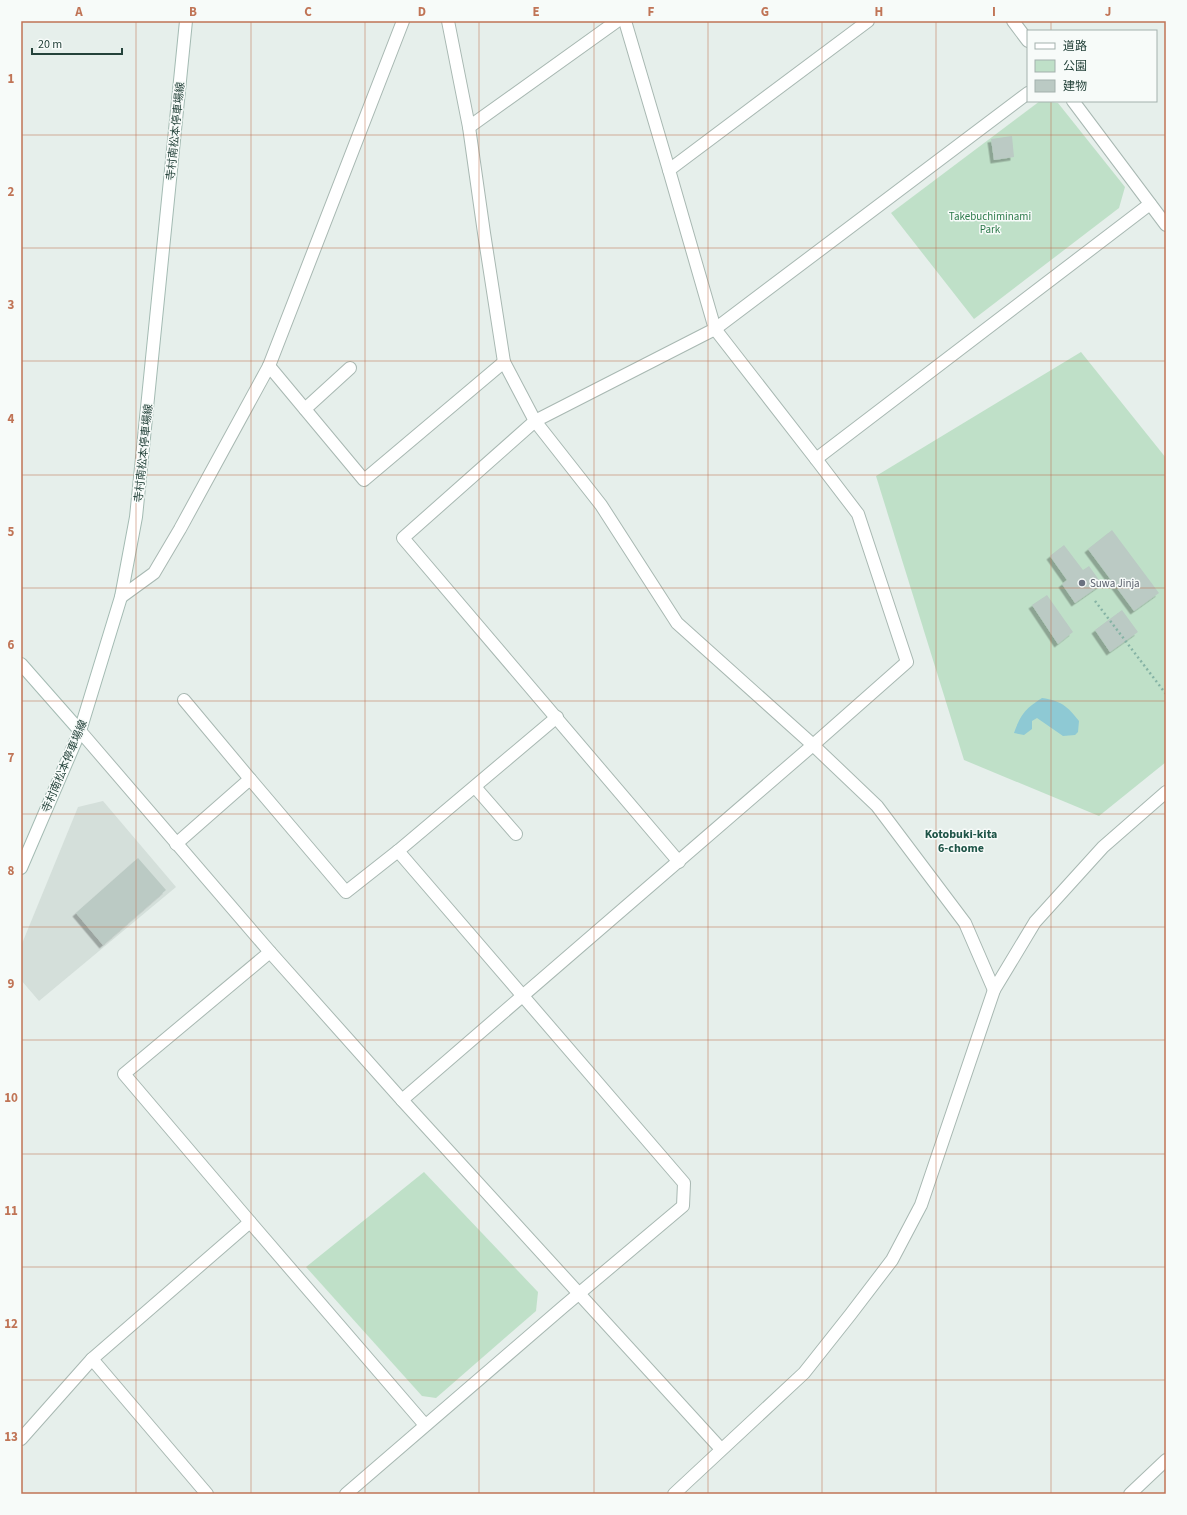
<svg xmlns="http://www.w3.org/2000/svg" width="1187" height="1515" viewBox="0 0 1187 1515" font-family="'Source Sans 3','Noto Sans JP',sans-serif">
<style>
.built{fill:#d4dfda}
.green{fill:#bfe0c8}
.water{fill:#8ec9d4}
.building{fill:#bbcac4;filter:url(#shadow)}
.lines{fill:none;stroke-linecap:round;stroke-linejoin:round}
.lane-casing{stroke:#a8b8b2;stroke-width:14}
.street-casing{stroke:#a8b8b2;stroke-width:14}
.secondary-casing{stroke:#a4bbb3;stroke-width:14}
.path{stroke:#86b3a5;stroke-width:2.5;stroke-dasharray:2 3;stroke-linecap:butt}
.lane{stroke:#fff;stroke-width:12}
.street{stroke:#fff;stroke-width:12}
.secondary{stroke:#fff;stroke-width:12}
.grid{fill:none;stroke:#c07456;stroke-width:1;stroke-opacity:0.55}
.worship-dot{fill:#6b7280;stroke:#f7fbf9;stroke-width:1.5}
.labels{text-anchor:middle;stroke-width:3;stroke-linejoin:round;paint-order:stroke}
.street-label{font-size:11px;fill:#24423a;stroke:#f7fbf9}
.park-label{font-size:11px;fill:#2d7a4b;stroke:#f7fbf9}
.worship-label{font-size:11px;fill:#5b616d;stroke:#f7fbf9;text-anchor:start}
.neighbourhood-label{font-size:12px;font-weight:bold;fill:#1f5548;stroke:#f7fbf9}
.neatline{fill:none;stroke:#c07456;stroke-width:1.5}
.grid-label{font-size:13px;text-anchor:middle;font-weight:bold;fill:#c07456}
</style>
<defs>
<filter id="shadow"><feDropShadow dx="-3.5" dy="3.5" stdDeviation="0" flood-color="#0004"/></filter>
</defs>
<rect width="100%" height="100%" fill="#e6efeb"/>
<path class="built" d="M103 801 176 887 39 1001 21 980V946L78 807Z"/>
<g class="green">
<path d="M1040 101 1058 103 1125 187 1119 208 974 319 891 213Z"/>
<path d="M1081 352 1166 458V762L1099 816 964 760 876 476Z"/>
<path d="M424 1172 538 1292 536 1311 436 1398 422 1396 306 1267Z"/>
</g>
<path class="water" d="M1042 698C1062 701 1067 706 1079 721L1078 732 1075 735 1063 736 1037 718 1032 721V729L1024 735 1014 733C1021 714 1025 709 1042 698Z"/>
<g class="building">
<path d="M1012 136 1014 157 994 160 991 139Z"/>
<path d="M1112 530 1159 593 1134 611 1088 549Z"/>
<path d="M1064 545 1083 570 1089 566 1102 584 1075 603 1062 584 1067 580 1050 556Z"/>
<path d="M1047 595 1073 632 1058 644 1032 605Z"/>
<path d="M1122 610 1138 632 1110 652 1095 630Z"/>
<path d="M138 858 166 890 103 945 76 913Z"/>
</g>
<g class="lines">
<g class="lane-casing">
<g id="lane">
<path d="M269 366 364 480 504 362"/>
<path d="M305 409 350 368"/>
<path d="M121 597 154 573 180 529 269 366 403 21"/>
</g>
</g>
<g class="street-casing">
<g id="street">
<path d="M448 21 469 127 484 233 504 362 535 421 601 505 677 623 813 745 877 806 965 923 994 990"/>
<path d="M625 21 669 170"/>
<path d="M1013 21 1028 41"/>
<path d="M1073 101 1166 225"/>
<path d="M469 127 617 21"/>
<path d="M816 459 1150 204"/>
<path d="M184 700 250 779"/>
<path d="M80 731 270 952 402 1100 721 1449"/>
<path d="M475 787 516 834"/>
<path d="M176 844 250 779 346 892 398 851 557 717"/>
<path d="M679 862 403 538 535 421 715 329 1028 93"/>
<path d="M402 1100 813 745 907 662 858 514 816 459 715 329 669 170 868 21"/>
<path d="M250 1222 425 1425"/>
<path d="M92 1359 207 1494"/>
<path d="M21 1439 92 1359 250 1222 124 1074 270 952"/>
<path d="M346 1494 563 1307 683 1206 684 1183 398 851"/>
<path d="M674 1494 804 1373 850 1315 892 1260 921 1205 994 990 1035 922 1103 847 1166 792"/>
<path d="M1130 1494 1166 1460"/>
</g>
</g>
<g class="secondary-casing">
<g id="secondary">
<path d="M21 664 80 731"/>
<path d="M21 868 80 731 121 597 136 517 186 21"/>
</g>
</g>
<path class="path" d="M1095 601 1166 694"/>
<use href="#lane" class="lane"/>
<use href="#street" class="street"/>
<use href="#secondary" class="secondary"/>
</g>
<path class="grid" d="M136 21V1494M251 21V1494M365 21V1494M479 21V1494M594 21V1494M708 21V1494M822 21V1494M936 21V1494M1051 21V31M1051 101V1494M21 135H1166M21 248H1166M21 361H1166M21 475H1166M21 588H1166M21 701H1166M21 814H1166M21 927H1166M21 1040H1166M21 1154H1166M21 1267H1166M21 1380H1166"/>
<circle class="worship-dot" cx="1082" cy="583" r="4"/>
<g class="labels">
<g class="street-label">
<text transform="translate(175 131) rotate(-84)" y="4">寺村南松本停車場線</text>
<text transform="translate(143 453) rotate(-84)" y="4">寺村南松本停車場線</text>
<text transform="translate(64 766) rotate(-67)" y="4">寺村南松本停車場線</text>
</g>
<g class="park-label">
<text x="990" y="220">Takebuchiminami<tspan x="990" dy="13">Park</tspan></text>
</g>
<g class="worship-label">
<text x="1090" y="587">Suwa Jinja</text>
</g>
<g class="neighbourhood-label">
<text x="961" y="838">Kotobuki-kita<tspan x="961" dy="14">6-chome</tspan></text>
</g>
</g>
<rect width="1187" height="1515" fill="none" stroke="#f7fbf9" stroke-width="44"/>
<rect x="1027" y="30" width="130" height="72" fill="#f7fbf9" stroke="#a3b1ad"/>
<rect x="1035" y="43" width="20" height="6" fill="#ffffff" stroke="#a3b1ad"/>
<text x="1063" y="50" font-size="12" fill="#24423a">道路</text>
<rect x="1035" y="60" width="20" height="12" fill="#bfe0c8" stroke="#a3b1ad"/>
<text x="1063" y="70" font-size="12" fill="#24423a">公園</text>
<rect x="1035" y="80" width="20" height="12" fill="#bbcac4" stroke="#a3b1ad"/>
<text x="1063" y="90" font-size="12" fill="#24423a">建物</text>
<path d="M32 48v6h90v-6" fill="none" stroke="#24423a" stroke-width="2"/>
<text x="38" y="48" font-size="12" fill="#24423a" stroke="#f7fbf9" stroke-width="3" paint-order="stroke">20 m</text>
<rect x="22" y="22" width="1143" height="1471" class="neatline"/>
<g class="grid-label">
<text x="79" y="16">A</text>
<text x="193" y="16">B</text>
<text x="308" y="16">C</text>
<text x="422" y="16">D</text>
<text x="536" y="16">E</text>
<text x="651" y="16">F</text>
<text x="765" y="16">G</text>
<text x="879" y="16">H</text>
<text x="994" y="16">I</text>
<text x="1108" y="16">J</text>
<text x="11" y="83">1</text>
<text x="11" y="196">2</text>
<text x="11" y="309">3</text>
<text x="11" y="423">4</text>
<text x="11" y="536">5</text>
<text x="11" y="649">6</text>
<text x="11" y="762">7</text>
<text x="11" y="875">8</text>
<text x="11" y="988">9</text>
<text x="11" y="1102">10</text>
<text x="11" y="1215">11</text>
<text x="11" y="1328">12</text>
<text x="11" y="1441">13</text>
</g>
</svg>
